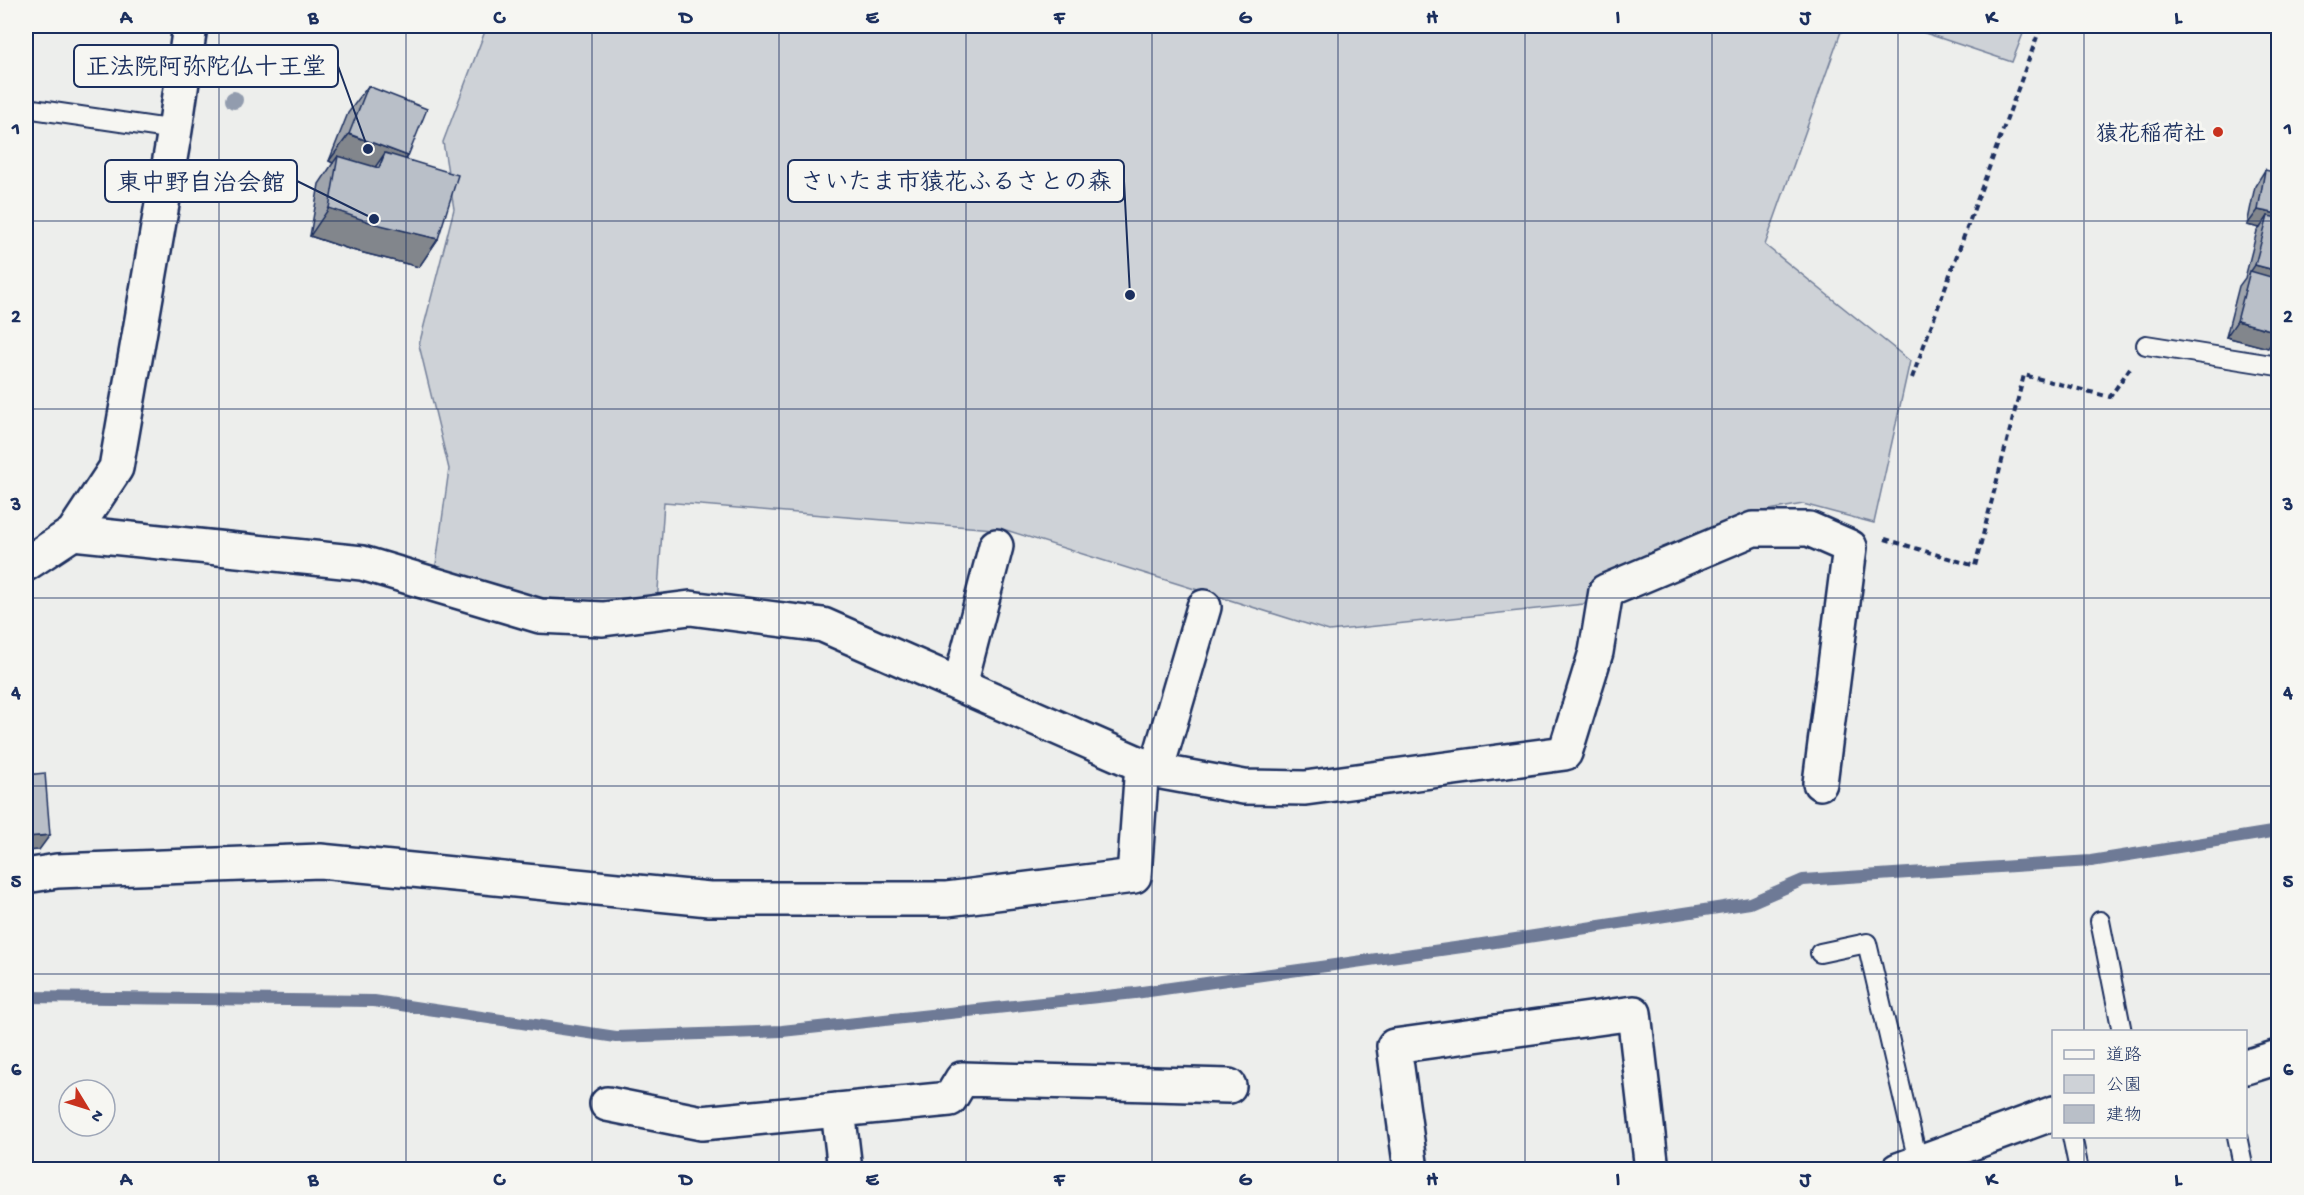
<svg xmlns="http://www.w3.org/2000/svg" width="2304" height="1195" viewBox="0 0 2304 1195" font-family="'Gochi Hand','Klee One',sans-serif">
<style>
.green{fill:#ced2d7;stroke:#74809a;stroke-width:1.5}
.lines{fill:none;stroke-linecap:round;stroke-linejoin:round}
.stream{stroke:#6e7a96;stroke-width:12}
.lane-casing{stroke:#1b2f5e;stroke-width:22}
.street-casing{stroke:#1b2f5e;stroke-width:38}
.path{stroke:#1b2f5e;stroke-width:4;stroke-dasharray:6 4.5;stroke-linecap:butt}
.lane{stroke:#f6f6f2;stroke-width:18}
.street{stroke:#f6f6f2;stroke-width:33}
.tree{fill:#929cae}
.wall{fill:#9fa4ac;stroke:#1b2f5e;stroke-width:1.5}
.shaded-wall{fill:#82868c;stroke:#1b2f5e;stroke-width:1.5}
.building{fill:#b9bfc8;stroke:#1b2f5e;stroke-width:1.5}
.grid{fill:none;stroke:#1b2f5e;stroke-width:1.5;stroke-opacity:0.55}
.poi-dot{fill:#c8321e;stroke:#f6f6f2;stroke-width:2}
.labels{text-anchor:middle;stroke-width:6;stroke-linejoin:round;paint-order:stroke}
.poi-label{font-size:22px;font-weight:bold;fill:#1b2f5e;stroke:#f6f6f2;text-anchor:end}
.leader{fill:none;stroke:#1b2f5e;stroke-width:2}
.callout-dot{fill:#1b2f5e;stroke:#f6f6f2;stroke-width:2}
.callout{fill:#f6f6f2;stroke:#1b2f5e;stroke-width:2}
.callout-label{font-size:24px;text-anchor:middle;font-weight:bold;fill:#1b2f5e}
.neatline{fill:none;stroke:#1b2f5e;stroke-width:2}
.grid-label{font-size:20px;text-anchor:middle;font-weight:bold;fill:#1b2f5e}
</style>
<rect width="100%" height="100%" fill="#edeeec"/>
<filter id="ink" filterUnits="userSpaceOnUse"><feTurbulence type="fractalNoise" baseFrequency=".0167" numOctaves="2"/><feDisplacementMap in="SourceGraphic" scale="12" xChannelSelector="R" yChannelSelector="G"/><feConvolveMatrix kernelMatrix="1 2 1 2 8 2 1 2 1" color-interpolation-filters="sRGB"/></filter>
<g filter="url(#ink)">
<g class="green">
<path d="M487 26H1843L1765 245 1910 361 1874 523 1803 504 1753 513 1595 586 1584 604 1329 631 1006 530 664 502 657 605 543 600 434 579 449 469 419 345 454 209 443 142Z"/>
<path d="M1904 26H2026L2012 62Z"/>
</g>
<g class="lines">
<path class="stream" d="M26 997 374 1001 616 1037 782 1031 1135 993 1469 946 1750 903 1803 880 2091 861 2278 831"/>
<g class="lane-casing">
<g id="lane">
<path d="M26 108 175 130"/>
<path d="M2146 345 2278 366"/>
<path d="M2100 921 2122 1032"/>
<path d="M1820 953 1867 943 1920 1170"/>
<path d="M2072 1136 2079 1170"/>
<path d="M2237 1136 2244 1170"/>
</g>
</g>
<g class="street-casing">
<g id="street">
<path d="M73 533 362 563 540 616 603 619 690 608 823 625 1156 771 1244 787 1305 788 1565 753 1596 652 1606 591 1753 529H1809L1850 547 1820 783"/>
<path d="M26 564 73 533 116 468 175 130 190 26"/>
<path d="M960 684 996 546"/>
<path d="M1156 771 1204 607"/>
<path d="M26 876 57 871 320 861 709 899H947L1134 876 1142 765"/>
<path d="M2246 1067 2278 1057"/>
<path d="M607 1104 702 1123 838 1110"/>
<path d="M845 1170 838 1110 950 1099 962 1079 1229 1086"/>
<path d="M1411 1170 1394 1046 1634 1013 1652 1170"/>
<path d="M1898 1170 2054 1113"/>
</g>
</g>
<g class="path">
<path d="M1912 378 2041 26"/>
<path d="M1885 539 1975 566 2024 375 2110 397 2130 368"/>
</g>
<use href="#lane" class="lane"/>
<use href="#street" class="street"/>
</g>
<circle class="tree" cx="234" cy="100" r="9"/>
<g class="wall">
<path d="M368 86 408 156 406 160 438 239 419 267 352 250 310 236 319 184 333 163 329 161 348 113Z"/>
<path d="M2265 170 2278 332 2268 348 2226 337 2239 286 2245 278 2257 231 2260 228 2247 225 2255 186Z"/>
</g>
<g class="shaded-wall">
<path d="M349 134 408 156 388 184 379 168 385 153 369 176 338 156 333 163 329 161Z"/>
<path d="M329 208 438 239 419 267 352 250 310 236Z"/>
<path d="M2258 210 2278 214V231L2268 216 2260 228 2247 225Z"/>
<path d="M2255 265 2278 271V289L2249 274Z"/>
<path d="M2237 321 2278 332V333L2268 348 2226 337Z"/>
<path d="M50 835 39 850 26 851V837Z"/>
</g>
<g class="building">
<path d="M368 86 427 109 408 156 349 134Z"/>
<path d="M385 153 458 175 438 239 372 223 329 208 338 156 379 168Z"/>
<path d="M2265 170 2278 173V214L2258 210Z"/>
<path d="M2268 216 2278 218V271L2255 265Z"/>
<path d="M2250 271 2278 279V332L2237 321Z"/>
<path d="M45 773 50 835 26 837V775Z"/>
</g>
</g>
<path class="grid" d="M219 26V1170M406 26V1170M592 26V1170M779 26V1170M966 26V1170M1152 26V1170M1338 26V1170M1525 26V1170M1712 26V1170M1898 26V1170M2084 26V1032M26 221H2278M26 409H2278M26 598H2278M26 786H2278M26 974H2278M2084 1136V1170"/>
<circle class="poi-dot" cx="2218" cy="132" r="6"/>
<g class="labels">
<g class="poi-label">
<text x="2206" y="140">猿花稲荷社</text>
</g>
</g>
<path class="leader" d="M368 149L338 66M1130 295L1124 181M374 219L297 181"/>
<g class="callout-dot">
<circle cx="368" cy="149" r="6"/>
<circle cx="1130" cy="295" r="6"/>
<circle cx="374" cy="219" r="6"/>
</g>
<g class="callout">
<rect x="74" y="45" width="264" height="42" rx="6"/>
<rect x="788" y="160" width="336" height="42" rx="6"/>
<rect x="105" y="160" width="192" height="42" rx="6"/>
</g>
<g class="callout-label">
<text x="206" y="74">正法院阿弥陀仏十王堂</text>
<text x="956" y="189">さいたま市猿花ふるさとの森</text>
<text x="201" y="190">東中野自治会館</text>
</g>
<rect width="2304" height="1195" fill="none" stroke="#f6f6f2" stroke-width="66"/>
<rect x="2052" y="1030" width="195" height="108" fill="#f6f6f2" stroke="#9ea6b7" stroke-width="1.5"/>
<rect x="2064" y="1050" width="30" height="9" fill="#f6f6f2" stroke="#9ea6b7" stroke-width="1.5"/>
<text x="2106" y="1060" font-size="18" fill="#1b2f5e">道路</text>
<rect x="2064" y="1075" width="30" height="18" fill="#ced2d7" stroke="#9ea6b7" stroke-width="1.5"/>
<text x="2106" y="1090" font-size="18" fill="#1b2f5e">公園</text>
<rect x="2064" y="1105" width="30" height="18" fill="#b9bfc8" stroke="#9ea6b7" stroke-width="1.5"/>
<text x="2106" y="1120" font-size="18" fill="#1b2f5e">建物</text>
<g transform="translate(87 1108) rotate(128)"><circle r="28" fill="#f6f6f2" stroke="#9ea6b7" stroke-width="1.5"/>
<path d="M0-4.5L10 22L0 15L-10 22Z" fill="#c8321e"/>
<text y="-9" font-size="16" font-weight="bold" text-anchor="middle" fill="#1b2f5e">N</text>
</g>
<rect x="33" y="33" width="2238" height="1129" class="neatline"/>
<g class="grid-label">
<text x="126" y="23">A</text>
<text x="313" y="23">B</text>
<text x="499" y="23">C</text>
<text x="686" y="23">D</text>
<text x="872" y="23">E</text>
<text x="1059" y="23">F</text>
<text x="1245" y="23">G</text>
<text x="1432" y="23">H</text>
<text x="1618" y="23">I</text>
<text x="1805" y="23">J</text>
<text x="1991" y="23">K</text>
<text x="2178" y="23">L</text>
<text x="16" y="134">1</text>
<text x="2288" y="134">1</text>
<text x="16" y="322">2</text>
<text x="2288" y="322">2</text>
<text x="16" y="510">3</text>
<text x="2288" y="510">3</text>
<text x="16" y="698">4</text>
<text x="2288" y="698">4</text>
<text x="16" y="887">5</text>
<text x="2288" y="887">5</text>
<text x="16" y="1075">6</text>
<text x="2288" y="1075">6</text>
<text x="126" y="1185">A</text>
<text x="313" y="1185">B</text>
<text x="499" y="1185">C</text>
<text x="686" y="1185">D</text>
<text x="872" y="1185">E</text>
<text x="1059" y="1185">F</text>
<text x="1245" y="1185">G</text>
<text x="1432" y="1185">H</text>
<text x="1618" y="1185">I</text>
<text x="1805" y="1185">J</text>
<text x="1991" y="1185">K</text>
<text x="2178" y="1185">L</text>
</g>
</svg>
